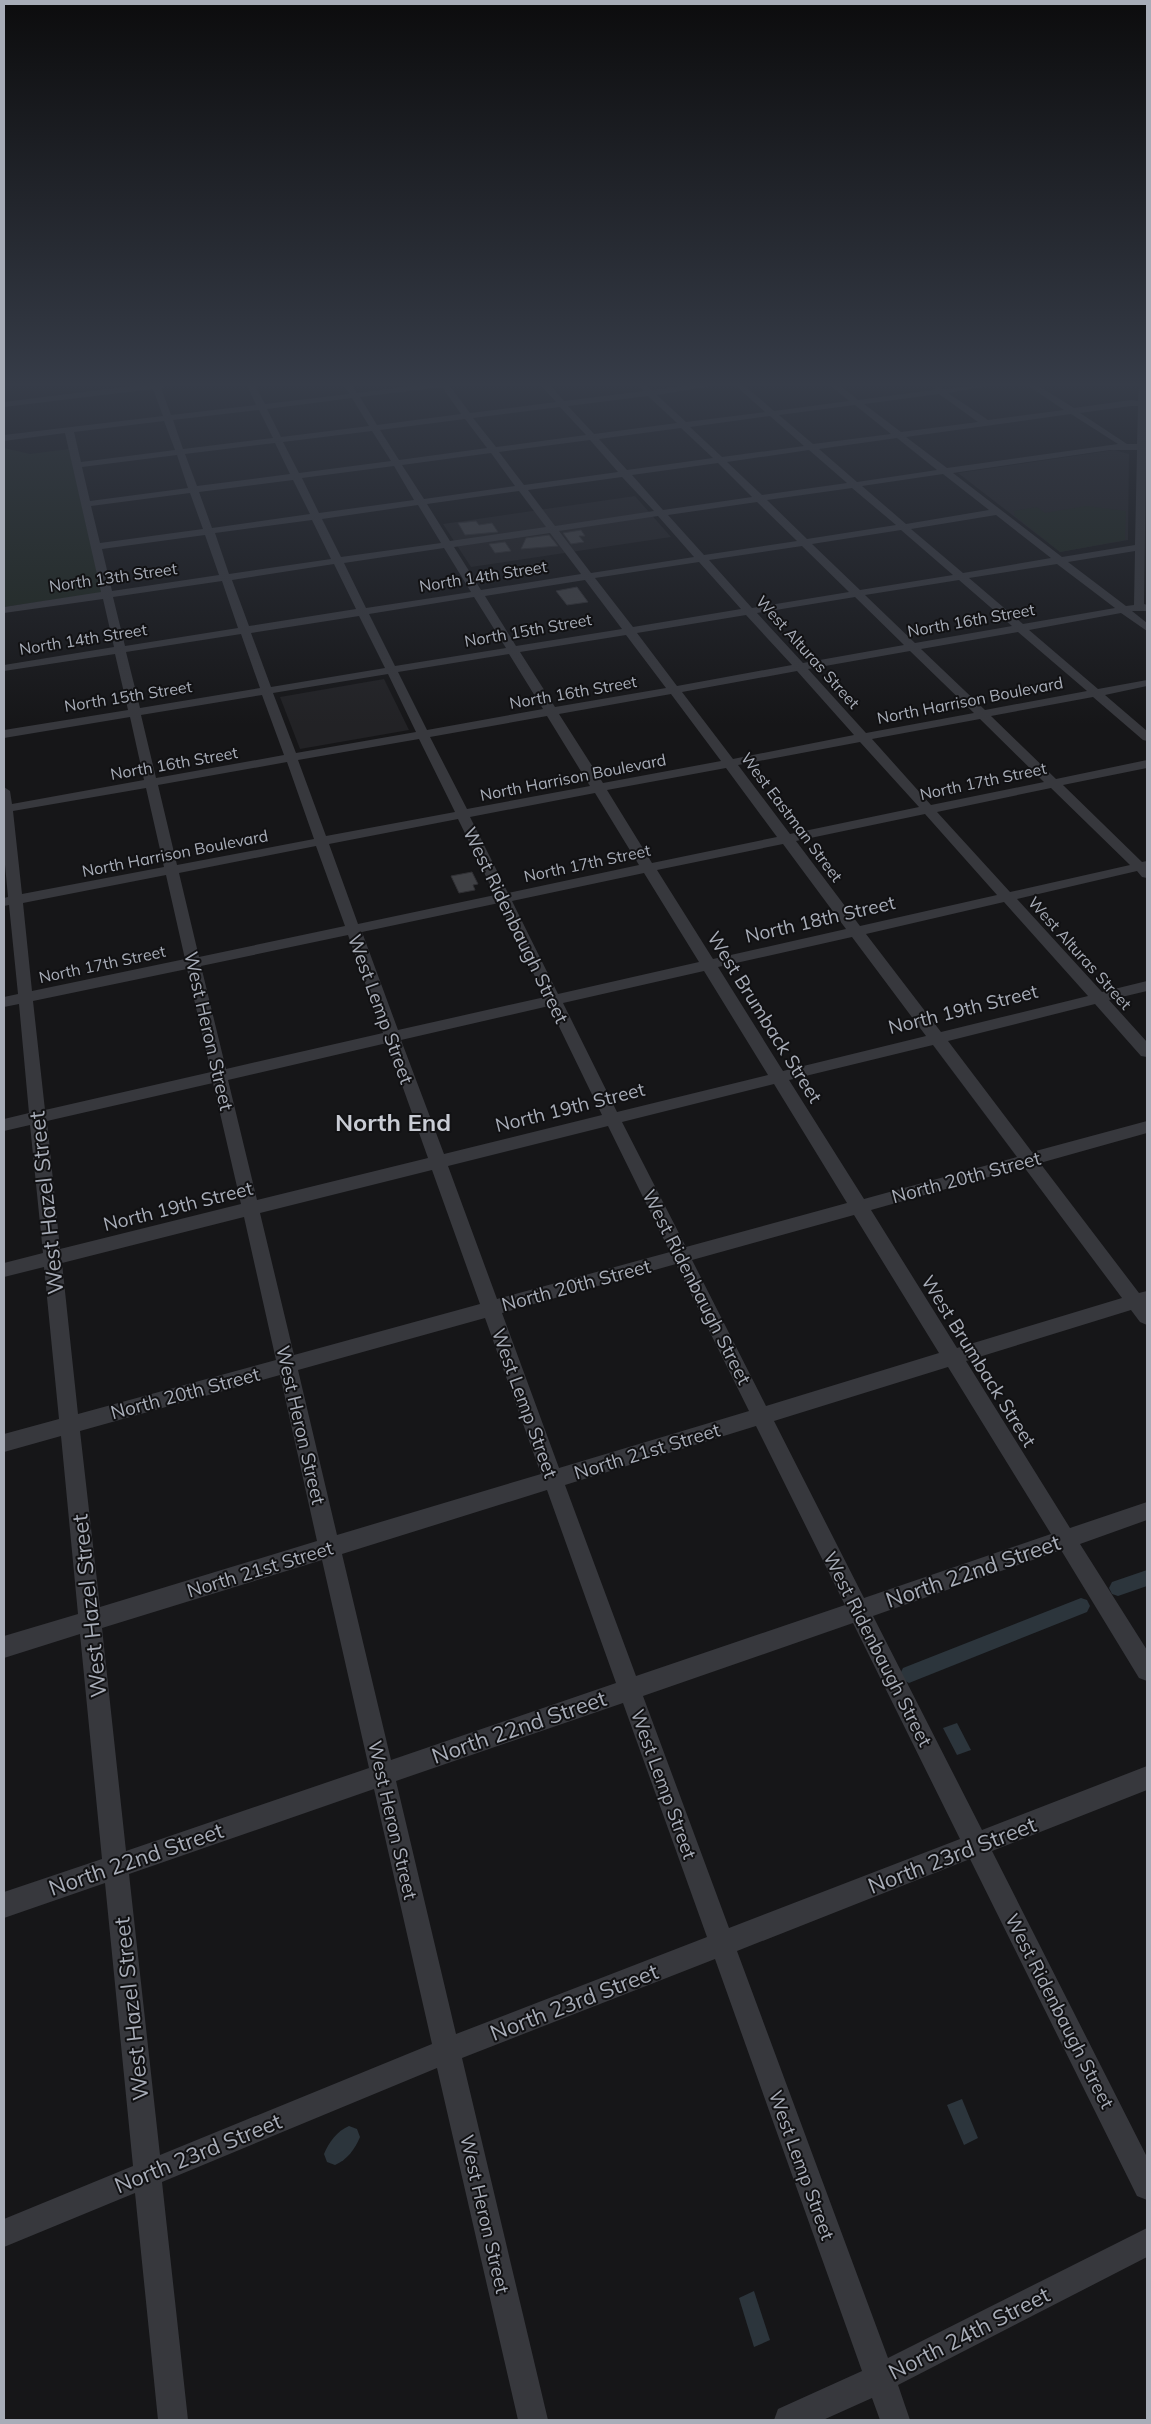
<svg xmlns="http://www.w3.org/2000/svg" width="1151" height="2424" viewBox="0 0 1151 2424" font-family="Mulish,sans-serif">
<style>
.built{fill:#222225}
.green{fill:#1e261f}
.water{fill:#2c353c}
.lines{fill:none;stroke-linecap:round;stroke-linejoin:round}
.canal{fill:#2c353c;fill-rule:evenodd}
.building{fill:#404145;stroke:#303034}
.minor{fill:#37383d;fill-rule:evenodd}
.labels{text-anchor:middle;stroke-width:4;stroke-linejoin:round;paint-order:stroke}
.far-street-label{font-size:16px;fill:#a8adb8;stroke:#111113}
.street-label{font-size:19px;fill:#a8adb8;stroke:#111113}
.near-street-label{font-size:22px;fill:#a8adb8;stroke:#111113}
.district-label{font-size:24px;font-weight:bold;fill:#c9ccd4;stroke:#111113}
</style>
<rect width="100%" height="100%" fill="#161618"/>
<g class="built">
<path d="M1114 450 1129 454 1128 540 1060 552 958 473Z"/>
<path d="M635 496 671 537 471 567 443 524Z"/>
<path d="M384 679 409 730 300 749 280 697Z"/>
</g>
<g class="green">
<path d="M4 448 30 454 69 449 102 593 4 607Z"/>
<path d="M1086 506 1126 511 1125 540 1060 552 1014 515 1015 513 1013 511 1037 507 1045 513Z"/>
</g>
<g class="water">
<path d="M957 1723 971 1750 957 1755 943 1728Z"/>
<path d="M962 2099 978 2138 964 2145 947 2105Z"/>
<path d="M754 2291 770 2340 754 2347 739 2298Z"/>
</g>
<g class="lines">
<g class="canal">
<path d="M1147 1570V1586L1118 1596 1112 1594 1109 1588 1112 1582Z"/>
<path d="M1081 1598 1087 1600 1090 1606 1087 1612 909 1683 903 1680 900 1674 903 1668Z"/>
<path d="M349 2126 357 2129 360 2137C355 2149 347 2160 335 2165L327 2162 324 2154C329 2142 337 2131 349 2126Z"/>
</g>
</g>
<g class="building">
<path d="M476 521 479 525 492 523 498 532 465 535 458 523Z"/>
<path d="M581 530 585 536H579L584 542 571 544 563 533Z"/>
<path d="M549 535 558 546 521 549 526 538Z"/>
<path d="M505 542 511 551 495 553 489 544Z"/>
<path d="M577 587 588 602 567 605 556 591Z"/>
<path d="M472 872 478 884 473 885 475 890 459 893 451 876Z"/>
</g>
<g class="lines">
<path class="minor" d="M139 385H168L161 388 171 415 256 405 247 385H255L265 404 349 394 344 385H352L357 393 417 385H449L470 413 556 402 541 385H550L564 401 644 391 638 385H647L652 390 690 385H717L657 395 686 422 765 412 735 385H744L774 411 849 401 830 385H840L858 400 933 390 937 386 942 389 992 385 948 393 988 420 1064 410 1027 385H1037L1074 408 1131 400 1138 401 1139 385H1147L1144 604 1147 605V611H1132L1147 623V631L1121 613 1029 630 1098 689 1147 680V686L1105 695 1147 731V741L1143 740 1093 697 991 716 1056 779 1147 760V768L1063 785 1142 862 1147 861V878L1142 877 1137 871 1017 899 1102 992 1147 981V991L1109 1000 1147 1042V1057L1141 1056 1095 1004 948 1041 1032 1152 1147 1121V1133L1040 1163 1139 1293 1147 1291V1325L1140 1322 1131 1310 966 1361 1070 1528 1147 1502V1520L1080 1544 1147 1650V1681L1139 1678 1061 1550 873 1616 982 1830 1147 1766V1790L992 1851 1147 2157V2200L1137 2196 970 1859 737 1951 888 2358 1147 2228V2257L898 2385 910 2420H880L872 2398 823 2420H774L778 2409 862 2371 715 1959 462 2058 548 2420H518L437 2068 162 2182 188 2420H158L135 2193 4 2247V2219L133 2166 105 1883 4 1918V1892L102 1859 80 1634 4 1658V1636L78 1614 61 1436 4 1452V1434L59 1419 44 1267 4 1277V1263L43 1253 30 1125 4 1131V1119L29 1113 19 1004 4 1007V997L18 994 9 905 4 906V898L8 897 4 854V787L10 791 12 804 144 780 130 717 4 738V730L128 710 115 654 4 671V665L114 647 103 599 4 613V607L101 592 65 433 4 441V435L163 416 153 389 4 407V402ZM442 387 461 414 377 425 360 397ZM939 394 978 422 901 432 864 404ZM648 396 677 423 594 434 568 406ZM352 398 369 426 281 437 267 409ZM855 405 891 434 813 444 779 415ZM1131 406H1138L1137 444H1127L1080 413ZM560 407 586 435 496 447 473 418ZM259 410 273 438 183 449 173 420ZM1071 414 1118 444 947 468 906 437ZM770 416 804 446 722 457 690 427ZM465 419 487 448 399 460 380 430ZM164 421 175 450 81 462 74 432ZM681 428 713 458 627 470 599 439ZM372 431 391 461 299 473 283 442ZM897 438 937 470 857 482 819 449ZM590 440 618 472 524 485 499 452ZM275 443 290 474 197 486 185 454ZM809 450 847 483 762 495 727 462ZM1110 450H1137L1135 545 1062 557 953 473ZM491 453 515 486 424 499 402 465ZM177 455 188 488 90 501 82 467ZM718 463 752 497 663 510 632 475ZM394 466 414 500 319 513 302 478ZM943 474 989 510 906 524 862 486ZM622 477 654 511 555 526 528 490ZM293 480 310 514 212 528 199 492ZM852 488 896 525 807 539 767 500ZM519 491 546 527 450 541 427 504ZM190 493 203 529 100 543 91 506ZM757 502 797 541 704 555 668 515ZM418 505 441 543 341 557 322 519ZM996 515 1051 558 963 573 911 529ZM658 516 694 557 591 573 559 531ZM312 520 331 559 229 574 215 533ZM901 530 953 575 860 590 812 544ZM550 533 581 574 481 590 454 547ZM205 535 219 575 112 591 102 549ZM802 546 849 592 752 608 709 560ZM444 548 471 592 366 608 344 563ZM1135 551 1134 605 1126 606 1068 562ZM699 562 741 609 633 627 595 578ZM334 564 356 609 249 626 232 580ZM1057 564 1115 608 1023 624 969 578ZM585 580 622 629 516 646 485 596ZM959 580 1012 626 915 643 865 595ZM222 581 238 628 125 646 113 597ZM474 597 506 648 395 666 369 614ZM855 597 904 645 803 663 757 613ZM746 615 792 665 677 686 637 633ZM359 616 385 668 271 687 251 633ZM1018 632 1087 691 985 710 921 649ZM241 634 260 688 140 708 126 652ZM626 635 666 688 555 707 520 652ZM910 651 974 713 866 733 808 669ZM509 654 543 709 427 730 398 672ZM797 671 854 735 733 759 682 692ZM388 674 416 732 296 753 273 693ZM671 694 721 761 603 783 559 714ZM262 695 284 755 156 778 141 715ZM547 716 590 786 467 809 430 737ZM980 719 1044 782 931 805 872 739ZM419 739 455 812 326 836 298 760ZM860 742 919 807 790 834 738 765ZM287 762 314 839 177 865 158 785ZM726 768 777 837 652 863 607 790ZM146 788 164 867 22 894 13 811ZM1051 788 1130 865 1010 892 937 812ZM595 793 639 865 508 893 470 817ZM925 814 997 895 860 926 796 841ZM458 819 495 895 358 924 329 844ZM783 844 846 929 713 959 657 870ZM316 846 345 926 199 957 179 873ZM644 873 699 962 558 994 512 901ZM166 875 185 959 32 991 23 903ZM1004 902 1088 996 941 1032 866 934ZM499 903 545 997 398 1030 362 932ZM348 935 383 1033 226 1069 201 966ZM852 937 926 1036 783 1071 718 967ZM187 969 211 1072 45 1110 33 1001ZM704 971 768 1075 617 1112 563 1003ZM549 1006 602 1115 444 1154 401 1040ZM387 1043 428 1158 257 1200 228 1080ZM933 1045 1017 1157 864 1199 789 1080ZM213 1083 241 1204 60 1249 47 1121ZM774 1084 847 1203 686 1247 622 1122ZM608 1126 670 1252 497 1299 448 1166ZM1024 1167 1122 1298 957 1348 871 1210ZM432 1170 480 1304 294 1355 260 1213ZM854 1215 939 1353 766 1406 692 1260ZM244 1217 276 1360 78 1414 62 1263ZM676 1264 749 1411 559 1468 502 1313ZM485 1318 541 1474 337 1535 298 1370ZM948 1367 1051 1534 864 1598 774 1421ZM280 1375 317 1541 100 1607 80 1431ZM756 1426 845 1605 636 1676 565 1485ZM547 1490 616 1683 391 1760 342 1554ZM322 1560 369 1768 126 1851 102 1628ZM853 1623 960 1839 729 1928 643 1696ZM623 1703 707 1937 456 2034 396 1781ZM374 1789 432 2044 160 2155 129 1874Z"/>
</g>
<linearGradient id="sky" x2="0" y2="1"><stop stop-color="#0c0c0d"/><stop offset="0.53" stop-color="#363c48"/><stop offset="1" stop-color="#363c48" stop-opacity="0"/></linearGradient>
<rect width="1151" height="725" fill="url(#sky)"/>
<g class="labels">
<g class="far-street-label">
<text transform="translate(483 576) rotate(-9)" y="6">North 14th Street</text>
<text transform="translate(113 577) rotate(-8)" y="6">North 13th Street</text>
<text transform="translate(971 620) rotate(-10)" y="6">North 16th Street</text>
<text transform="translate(528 630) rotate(-10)" y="6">North 15th Street</text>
<text transform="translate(83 639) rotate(-9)" y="6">North 14th Street</text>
<text transform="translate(808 652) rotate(48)" y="6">West Alturas Street</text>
<text transform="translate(573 692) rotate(-10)" y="6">North 16th Street</text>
<text transform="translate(128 696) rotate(-9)" y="6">North 15th Street</text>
<text transform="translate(970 700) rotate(-11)" y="6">North Harrison Boulevard</text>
<text transform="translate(174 763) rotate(-10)" y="6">North 16th Street</text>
<text transform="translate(573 777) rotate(-11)" y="6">North Harrison Boulevard</text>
<text transform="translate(983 781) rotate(-12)" y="6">North 17th Street</text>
<text transform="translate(792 817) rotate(53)" y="6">West Eastman Street</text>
<text transform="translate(175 853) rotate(-11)" y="6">North Harrison Boulevard</text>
<text transform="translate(587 863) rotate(-12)" y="6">North 17th Street</text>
<text transform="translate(1080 953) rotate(48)" y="6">West Alturas Street</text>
<text transform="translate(102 964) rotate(-12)" y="6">North 17th Street</text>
</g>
<g class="street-label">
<text transform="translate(820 919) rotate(-13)" y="7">North 18th Street</text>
<text transform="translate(516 925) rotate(64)" y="7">West Ridenbaugh Street</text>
<text transform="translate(381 1009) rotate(70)" y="7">West Lemp Street</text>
<text transform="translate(963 1009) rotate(-14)" y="7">North 19th Street</text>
<text transform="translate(765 1017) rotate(58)" y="7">West Brumback Street</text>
<text transform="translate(209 1031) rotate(77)" y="7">West Heron Street</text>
<text transform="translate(570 1107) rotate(-14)" y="7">North 19th Street</text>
<text transform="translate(966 1177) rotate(-15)" y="7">North 20th Street</text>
<text transform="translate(178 1206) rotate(-14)" y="7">North 19th Street</text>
<text transform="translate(576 1285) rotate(-15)" y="7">North 20th Street</text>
<text transform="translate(697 1287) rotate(63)" y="7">West Ridenbaugh Street</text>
<text transform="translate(979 1361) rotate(58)" y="7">West Brumback Street</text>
<text transform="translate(185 1393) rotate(-15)" y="7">North 20th Street</text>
<text transform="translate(525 1403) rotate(70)" y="7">West Lemp Street</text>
<text transform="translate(301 1425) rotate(77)" y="7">West Heron Street</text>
<text transform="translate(647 1451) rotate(-17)" y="7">North 21st Street</text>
<text transform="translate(260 1569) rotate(-17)" y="7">North 21st Street</text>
<text transform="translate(878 1649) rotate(63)" y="7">West Ridenbaugh Street</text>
<text transform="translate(664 1784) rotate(70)" y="7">West Lemp Street</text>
<text transform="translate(393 1820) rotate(77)" y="7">West Heron Street</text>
<text transform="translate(1060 2011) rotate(63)" y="7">West Ridenbaugh Street</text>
<text transform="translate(802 2165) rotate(70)" y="7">West Lemp Street</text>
<text transform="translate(485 2214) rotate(77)" y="7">West Heron Street</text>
</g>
<g class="near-street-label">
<text transform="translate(46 1203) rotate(-96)" y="8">West Hazel Street</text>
<text transform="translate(973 1571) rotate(-19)" y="8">North 22nd Street</text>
<text transform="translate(89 1606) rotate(-96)" y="8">West Hazel Street</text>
<text transform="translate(519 1727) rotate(-19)" y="8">North 22nd Street</text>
<text transform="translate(952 1855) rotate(-21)" y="8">North 23rd Street</text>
<text transform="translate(136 1859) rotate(-19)" y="8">North 22nd Street</text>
<text transform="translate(574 2002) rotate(-21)" y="8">North 23rd Street</text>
<text transform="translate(131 2009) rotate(-96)" y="8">West Hazel Street</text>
<text transform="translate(198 2153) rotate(-22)" y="8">North 23rd Street</text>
<text transform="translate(969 2333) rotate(-27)" y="8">North 24th Street</text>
</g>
<g class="district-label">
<text x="393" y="1131">North End</text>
</g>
</g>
<rect width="1151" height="2424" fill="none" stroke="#a8adb8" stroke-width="10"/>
</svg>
